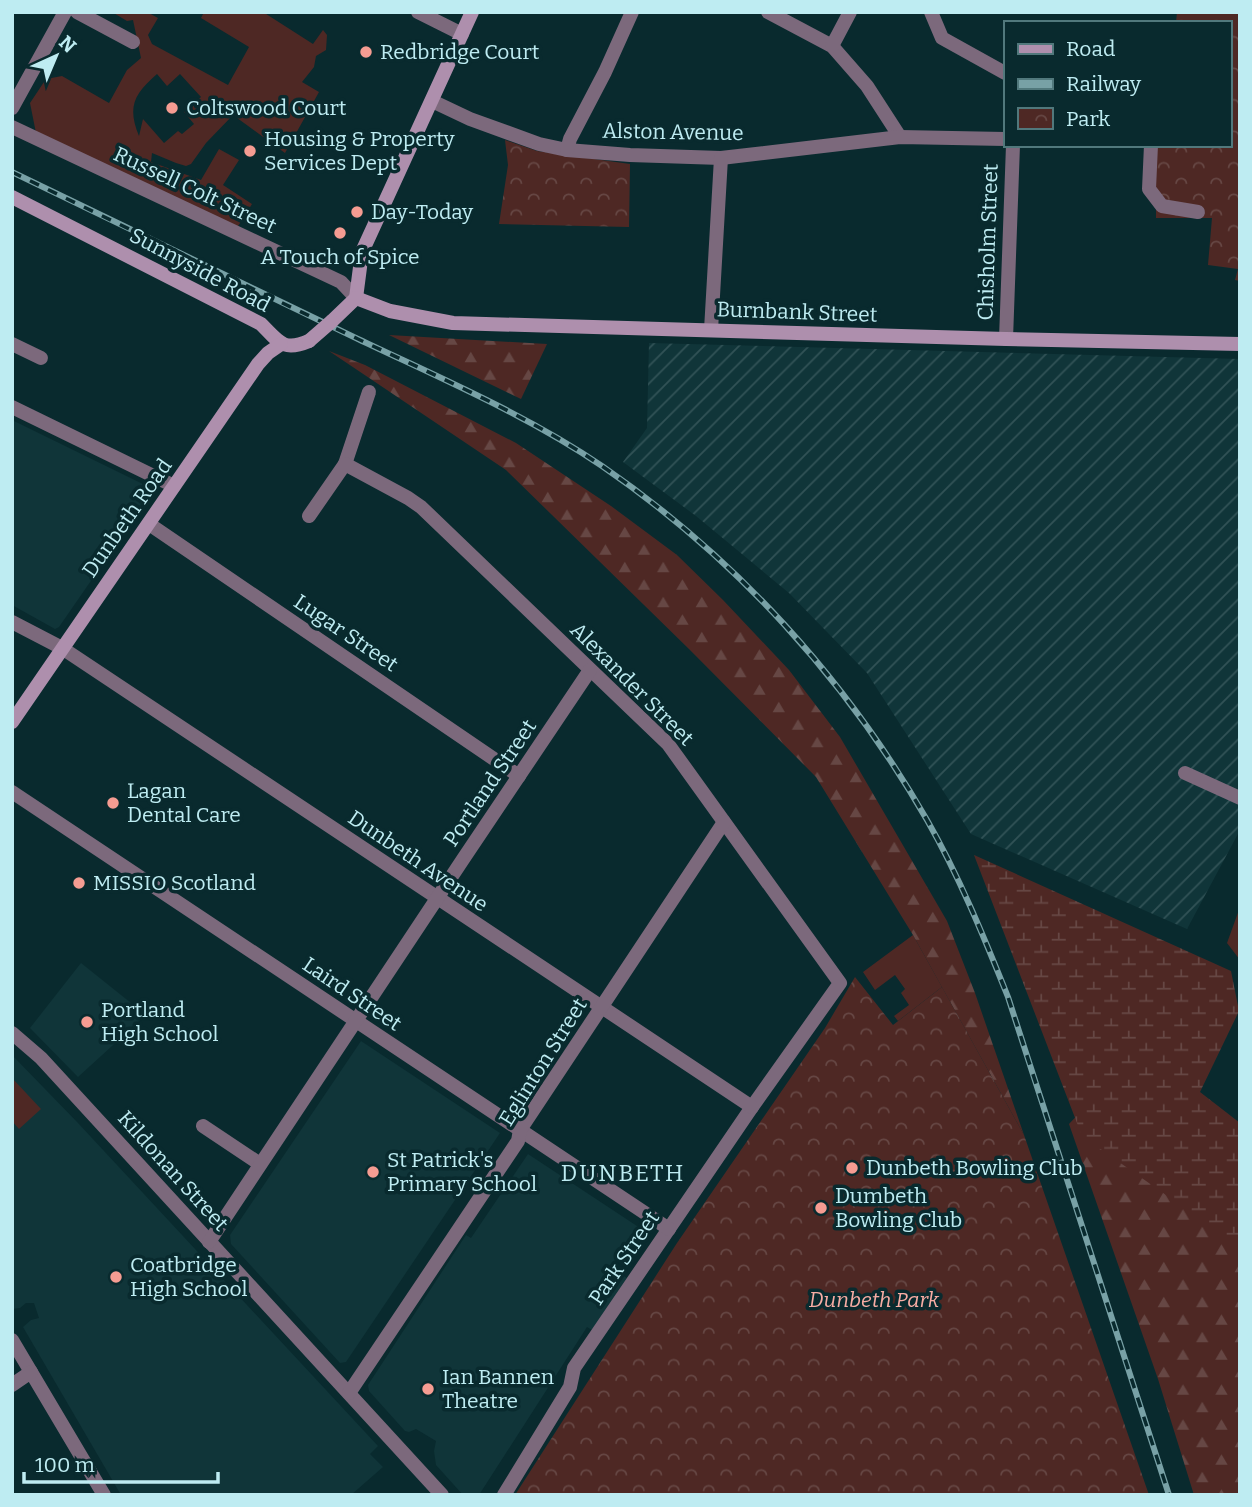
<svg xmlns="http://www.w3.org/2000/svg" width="1252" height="1507" viewBox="0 0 1252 1507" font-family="Bitter,serif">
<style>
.built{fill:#103539}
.industrial{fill:url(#industrial-furrows)}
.green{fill:#4e2824;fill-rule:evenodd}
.forest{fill:url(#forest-firs)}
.wetland{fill:url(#wetland-marsh)}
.park{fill:url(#park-crowns)}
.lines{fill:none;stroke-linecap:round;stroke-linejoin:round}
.street{stroke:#7c697c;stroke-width:14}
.secondary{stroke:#ae8fad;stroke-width:14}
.rail-casing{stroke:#78a1a6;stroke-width:6}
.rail{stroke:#092a2e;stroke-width:3.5;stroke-dasharray:10;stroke-linecap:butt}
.secondary-bridge{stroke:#ae8fad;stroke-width:14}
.poi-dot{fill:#f59c92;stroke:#092a2e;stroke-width:2.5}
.labels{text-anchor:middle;stroke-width:7;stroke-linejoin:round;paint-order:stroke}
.poi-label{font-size:21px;fill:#beecf2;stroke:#092a2e;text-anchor:start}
.street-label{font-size:21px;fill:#beecf2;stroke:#092a2e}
.park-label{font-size:21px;font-style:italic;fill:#f8ada4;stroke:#092a2e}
.neighbourhood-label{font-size:23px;letter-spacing:2px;fill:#beecf2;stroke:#092a2e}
</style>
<defs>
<pattern id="industrial-furrows" width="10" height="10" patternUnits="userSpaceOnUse" patternTransform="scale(1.75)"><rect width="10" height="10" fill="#103539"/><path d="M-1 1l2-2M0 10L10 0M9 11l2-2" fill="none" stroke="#315256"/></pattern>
<pattern id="forest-firs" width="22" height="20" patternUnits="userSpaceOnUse" patternTransform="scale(1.75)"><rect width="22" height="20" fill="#4e2824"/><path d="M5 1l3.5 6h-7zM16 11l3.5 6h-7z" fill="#664744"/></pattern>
<pattern id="wetland-marsh" width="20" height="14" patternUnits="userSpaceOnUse" patternTransform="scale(1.75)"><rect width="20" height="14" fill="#4e2824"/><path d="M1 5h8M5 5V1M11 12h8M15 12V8" fill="none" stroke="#664744"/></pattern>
<pattern id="park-crowns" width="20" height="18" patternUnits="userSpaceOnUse" patternTransform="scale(1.75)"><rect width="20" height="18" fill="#4e2824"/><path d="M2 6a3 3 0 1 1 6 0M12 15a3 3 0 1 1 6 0" fill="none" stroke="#664744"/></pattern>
</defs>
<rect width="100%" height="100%" fill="#092a2e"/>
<g class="built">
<path d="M12 420 151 488 153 491 59 627 55 629 12 605Z"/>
<path d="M81 963 146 1015 78 1077 30 1028Z"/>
<path d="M361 1041 500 1133 346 1362 340 1363 231 1244 230 1235Z"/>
<path d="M12 1055 78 1123 378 1446 370 1454 383 1467 351 1495H121L23 1327 31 1320 39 1318 34 1303H26L20 1308 12 1309Z"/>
<path d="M528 1154 640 1228 613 1269 627 1278 592 1330 587 1327 479 1495H463L436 1465 434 1451 436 1441 416 1429 409 1432 405 1431 369 1391 368 1385 466 1235 471 1238Z"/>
</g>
<path class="industrial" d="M649 343 1240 359V830L1187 929 971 834 867 673 789 593 696 516 623 462 647 428Z"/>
<g class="green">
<path d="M112 12H147L158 18 148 35 152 44 228 85 249 47 201 18 204 12H263L313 44 323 30 327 35 326 50 316 56 314 67 302 82 319 92 285 153 233 115 206 143 191 164 186 166 176 163 152 153 151 162 201 180 219 149 239 160 223 185 252 204 235 231 37 138 30 103 46 79 62 76 109 103 127 70 141 58 133 20 127 21ZM157 74 167 86 180 74 201 97 184 112 194 124 182 134 178 131 164 143 143 119 139 136C127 107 134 94 157 74Z"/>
<path d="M1240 907V960L1227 943Z"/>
<path d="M913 935 942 987 898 1021 894 1016 909 1005 901 993 905 989 895 975 875 990 863 972Z"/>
<path d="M12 1078 41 1109 19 1129 12 1121Z"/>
</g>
<g class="forest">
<path d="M389 335 547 344 521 399Z"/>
<path d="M329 351 365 365 516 443 611 506 677 555 723 600 789 670 840 737 947 921 975 993 1024 1135 913 935 816 777 689 649 506 470Z"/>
<path d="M1088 1104 1240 1236V1495H1194L1158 1379 1069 1124Z"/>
</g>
<path class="wetland" d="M974 855 1231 971 1239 1011 1200 1092 1240 1123V1247L1082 1136Z"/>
<g class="park">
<path d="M1177 12H1240V281L1235 280 1238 269 1208 265 1212 218H1156V145H1229V23H1176Z"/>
<path d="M505 140 537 151 630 164 629 227 499 224 508 165Z"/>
<path d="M855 977 893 1025 942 987 1024 1135 1149 1495H515L677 1243 825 1028Z"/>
</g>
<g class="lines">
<g class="street">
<path d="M77 12 133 42"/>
<path d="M418 12 462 34"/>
<path d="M768 12 832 46 867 86 900 137"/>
<path d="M931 12 942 38 1005 73"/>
<path d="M832 46 850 12"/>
<path d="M432 101 470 119 539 144 567 150 630 155 721 158 900 137 1005 139"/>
<path d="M12 108 65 12"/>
<path d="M12 127 341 282 356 298"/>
<path d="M1151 145 1149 189 1162 206 1198 212"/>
<path d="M567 150 570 139 605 72 632 12"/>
<path d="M711 330 721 158"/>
<path d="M1006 339 1013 145"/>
<path d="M12 344 41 358"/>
<path d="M12 407 174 486"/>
<path d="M345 464 369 392"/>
<path d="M309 516 345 464 408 498 421 507 668 744 840 983 752 1107 574 1368 570 1387 504 1495"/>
<path d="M149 524 519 776"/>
<path d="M12 622 62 648 752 1107"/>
<path d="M1185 773 1240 798"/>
<path d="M12 792 669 1229"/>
<path d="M12 1033 41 1058 442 1495"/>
<path d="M203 1126 260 1164"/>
<path d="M209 1242C335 1051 462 860 590 670"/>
<path d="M12 1340 104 1495"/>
<path d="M12 1385 31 1372"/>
<path d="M349 1393 518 1141 520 1130 724 822"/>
</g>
<g class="secondary">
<path d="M12 197 261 324C279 342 283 352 309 341"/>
<path d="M356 298 390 311 453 323 1006 339 1240 344"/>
<path d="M356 298 362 252 472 12"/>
<path d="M332 321 356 298"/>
<path d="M12 722 258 364 268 353 281 344"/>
</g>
<g class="rail-casing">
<path id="rail" d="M12 172C127 228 242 284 358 339 440 378 527 415 602 466 736 558 846 679 927 820 959 876 984 937 1008 997L1169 1495"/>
</g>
<use href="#rail" class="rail"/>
<path class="secondary-bridge" d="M309 341 332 321"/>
</g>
<g class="poi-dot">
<circle cx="366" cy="52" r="7"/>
<circle cx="172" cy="108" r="7"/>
<circle cx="250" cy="151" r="7"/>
<circle cx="357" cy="212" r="7"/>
<circle cx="340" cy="233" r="7"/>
<circle cx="113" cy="803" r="7"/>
<circle cx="79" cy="883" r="7"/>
<circle cx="87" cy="1022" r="7"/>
<circle cx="852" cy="1168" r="7"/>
<circle cx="373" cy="1172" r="7"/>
<circle cx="821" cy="1208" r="7"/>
<circle cx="116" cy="1277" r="7"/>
<circle cx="428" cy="1389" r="7"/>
</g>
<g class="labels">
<g class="poi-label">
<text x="380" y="59">Redbridge Court</text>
<text x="186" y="115">Coltswood Court</text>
<text x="264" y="146">Housing &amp; Property<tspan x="264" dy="24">Services Dept</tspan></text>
<text x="371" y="219">Day-Today</text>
<text x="340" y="264" text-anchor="middle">A Touch of Spice</text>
<text x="127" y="798">Lagan<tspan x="127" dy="24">Dental Care</tspan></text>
<text x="93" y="890">MISSIO Scotland</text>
<text x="101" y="1017">Portland<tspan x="101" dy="24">High School</tspan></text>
<text x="387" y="1167">St Patrick's<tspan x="387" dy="24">Primary School</tspan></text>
<text x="866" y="1175">Dunbeth Bowling Club</text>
<text x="835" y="1203">Dumbeth<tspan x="835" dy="24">Bowling Club</tspan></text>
<text x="130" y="1272">Coatbridge<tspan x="130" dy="24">High School</tspan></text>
<text x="442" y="1384">Ian Bannen<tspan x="442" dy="24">Theatre</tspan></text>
</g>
<g class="street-label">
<text transform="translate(673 132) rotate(1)" y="7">Alston Avenue</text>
<text transform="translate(195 190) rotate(25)" y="7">Russell Colt Street</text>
<text transform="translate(988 242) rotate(-88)" y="7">Chisholm Street</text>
<text transform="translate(200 270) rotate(28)" y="7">Sunnyside Road</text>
<text transform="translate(797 312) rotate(2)" y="7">Burnbank Street</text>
<text transform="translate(127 518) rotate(-55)" y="7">Dunbeth Road</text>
<text transform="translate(346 633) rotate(34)" y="7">Lugar Street</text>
<text transform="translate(632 684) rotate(45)" y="7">Alexander Street</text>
<text transform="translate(490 783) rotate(-56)" y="7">Portland Street</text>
<text transform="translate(418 861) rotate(34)" y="7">Dunbeth Avenue</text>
<text transform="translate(352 994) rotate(34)" y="7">Laird Street</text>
<text transform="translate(543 1062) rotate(-58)" y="7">Eglinton Street</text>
<text transform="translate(173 1171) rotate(48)" y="7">Kildonan Street</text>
<text transform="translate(624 1258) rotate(-56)" y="7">Park Street</text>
</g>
<g class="park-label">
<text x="874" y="1307">Dunbeth Park</text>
</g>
<g class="neighbourhood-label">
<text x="623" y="1181">DUNBETH</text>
</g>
</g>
<rect width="1252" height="1507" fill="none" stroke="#beecf2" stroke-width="28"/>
<rect x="1004" y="21" width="228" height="126" fill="#092a2e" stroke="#51787c" stroke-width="2"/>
<rect x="1018" y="44" width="35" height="10" fill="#ae8fad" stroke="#51787c" stroke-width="2"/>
<text x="1066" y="56" font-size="21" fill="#beecf2">Road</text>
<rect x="1018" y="79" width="35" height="10" fill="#78a1a6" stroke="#51787c" stroke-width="2"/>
<text x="1066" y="91" font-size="21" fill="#beecf2">Railway</text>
<rect x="1018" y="108" width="35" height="21" fill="url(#park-crowns)" stroke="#51787c" stroke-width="2"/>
<text x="1066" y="126" font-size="21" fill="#beecf2">Park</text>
<g transform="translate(56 56) rotate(44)" stroke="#092a2e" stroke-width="5" paint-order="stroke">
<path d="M0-5L12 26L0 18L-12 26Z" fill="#beecf2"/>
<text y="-10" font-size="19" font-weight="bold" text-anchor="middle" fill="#beecf2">N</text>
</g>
<path d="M24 1472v10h194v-10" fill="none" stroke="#beecf2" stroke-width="3.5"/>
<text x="35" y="1472" font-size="21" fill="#beecf2" stroke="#092a2e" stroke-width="5" paint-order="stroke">100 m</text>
</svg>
